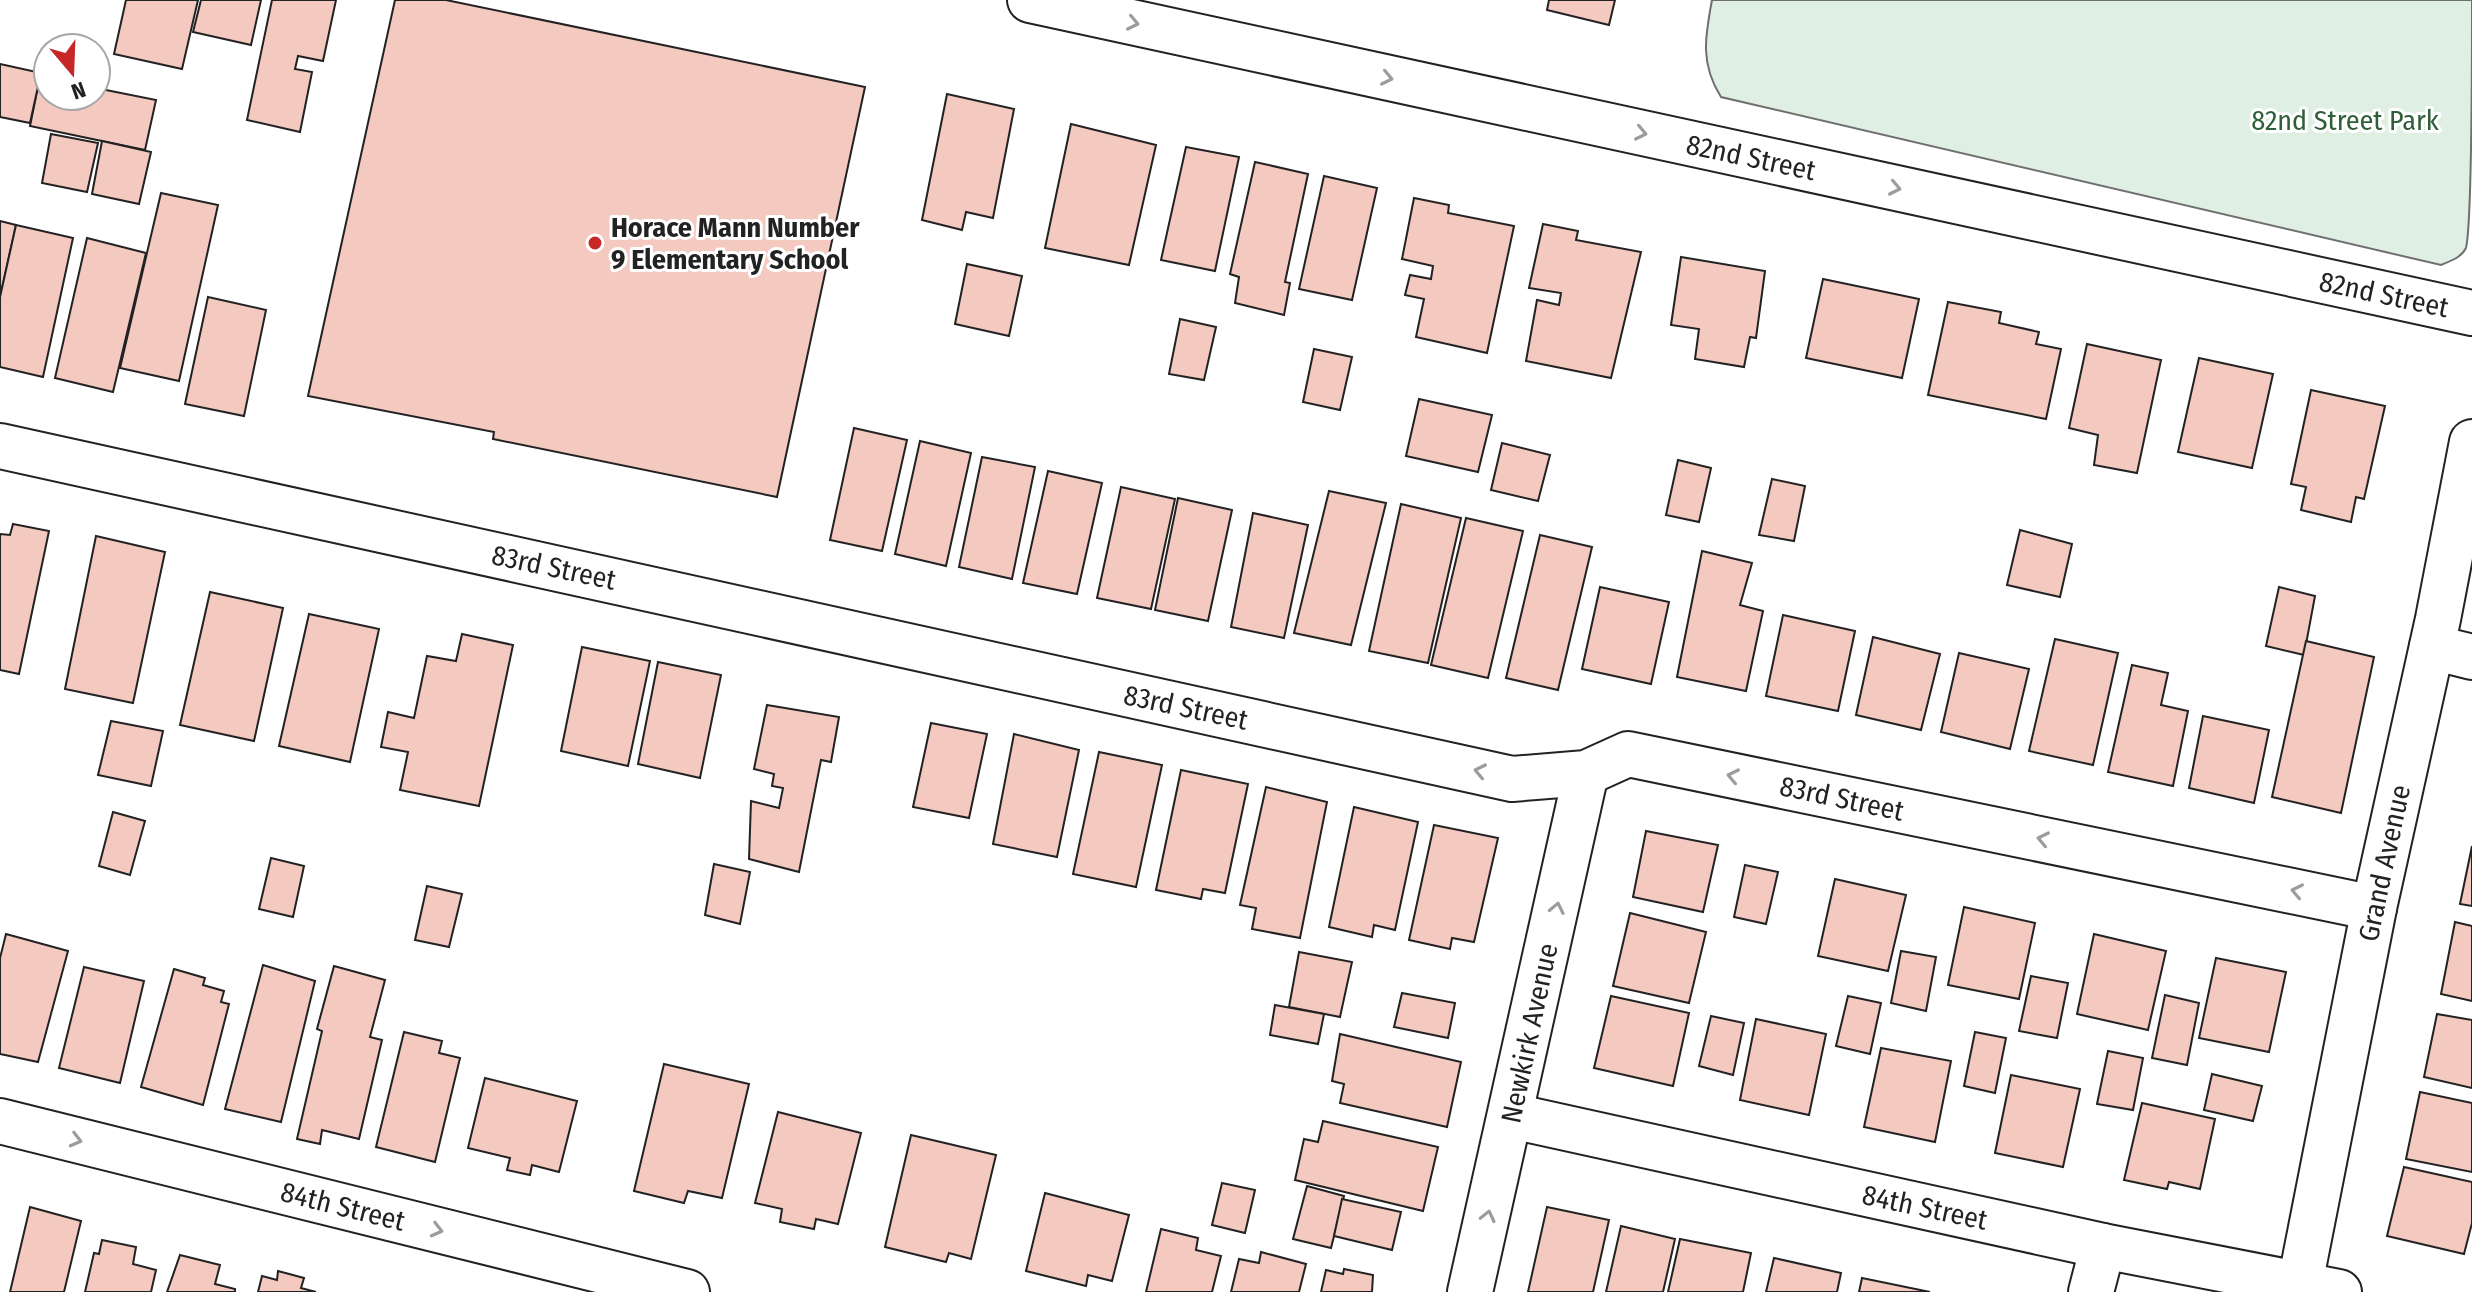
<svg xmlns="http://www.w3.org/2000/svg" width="2472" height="1292" viewBox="0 0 2472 1292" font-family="'Fira Sans Condensed',sans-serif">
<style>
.green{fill:#e0efe3;stroke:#6f6f6f;stroke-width:2}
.building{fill:#f3c9c0;stroke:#222;stroke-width:2}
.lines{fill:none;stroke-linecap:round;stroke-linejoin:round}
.street-casing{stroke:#222;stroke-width:48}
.street{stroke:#fff;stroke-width:44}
.oneway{stroke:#9c9c9c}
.poi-dot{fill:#c62828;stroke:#fff;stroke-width:3}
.labels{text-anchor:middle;stroke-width:6;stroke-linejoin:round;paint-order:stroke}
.park-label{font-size:28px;fill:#2f5e38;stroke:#fff}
.street-label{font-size:28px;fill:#222;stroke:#fff}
.poi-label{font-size:28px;font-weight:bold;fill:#222;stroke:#fff;text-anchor:start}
</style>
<rect width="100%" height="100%" fill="#fff"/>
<path class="green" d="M1712 0H2472C2472 42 2472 222 2466 248 2461 258 2450 261 2441 265L1721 97C1700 64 1705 37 1712 0Z"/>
<g class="building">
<path d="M126 0H198L182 69 114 54Z"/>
<path d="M201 0H261L251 45 193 32Z"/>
<path d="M272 0H336L323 61 298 56 295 69 312 72 300 132 247 120Z"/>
<path d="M395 0H446L865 87 777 497 493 439 494 432 308 396Z"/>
<path d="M1549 0H1615L1609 25 1547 10Z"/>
<path d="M43 61 48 63V96H96V88L156 100 145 150 30 126Z"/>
<path d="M0 64 41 73 30 123 0 117Z"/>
<path d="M947 94 1014 109 993 218 966 212 962 230 922 220Z"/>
<path d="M1071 124 1156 145 1129 265 1045 248Z"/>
<path d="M51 134 98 143 87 192 42 183Z"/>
<path d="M102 141 151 152 139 204 92 194Z"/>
<path d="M1186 147 1239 157 1215 271 1161 260Z"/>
<path d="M1255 162 1308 174 1285 282 1290 283 1284 315 1235 303 1239 277 1230 274Z"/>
<path d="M1324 176 1377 188 1352 300 1299 289Z"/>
<path d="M161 193 218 205 179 381 120 368Z"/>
<path d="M1414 198 1449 205 1448 213 1514 226 1487 353 1416 337 1424 299 1405 295 1410 275 1431 279 1433 266 1402 259Z"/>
<path d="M0 221 16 225 0 297Z"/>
<path d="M1543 224 1578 231 1576 240 1641 252 1611 378 1526 361 1537 300 1559 305 1561 293 1529 288Z"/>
<path d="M16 225 73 238 43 377 0 367V297Z"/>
<path d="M87 238 146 253 113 392 55 378Z"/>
<path d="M1681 257 1765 271 1756 338 1750 337 1744 367 1695 359 1699 329 1671 325Z"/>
<path d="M967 264 1022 276 1009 336 955 324Z"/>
<path d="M1823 279 1919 299 1902 378 1806 358Z"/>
<path d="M208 297 266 310 244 416 185 404Z"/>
<path d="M1948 302 2001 312 1999 323 2039 332 2036 344 2061 349 2046 419 1928 395Z"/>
<path d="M1180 319 1216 327 1204 380 1169 374Z"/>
<path d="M2087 344 2161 360 2137 473 2094 465 2098 435 2069 428Z"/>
<path d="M1314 349 1352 357 1340 410 1303 402Z"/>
<path d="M2199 358 2273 374 2252 468 2178 452Z"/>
<path d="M2311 390 2385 406 2364 499 2356 497 2351 522 2301 510 2306 487 2291 484Z"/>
<path d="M1419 399 1492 415 1478 472 1406 456Z"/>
<path d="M854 428 907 440 882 551 830 540Z"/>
<path d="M920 441 971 453 946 566 895 554Z"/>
<path d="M1502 443 1550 455 1538 501 1491 490Z"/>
<path d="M982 457 1035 467 1012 579 959 567Z"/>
<path d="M1678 460 1711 468 1699 522 1666 515Z"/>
<path d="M1048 471 1102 483 1077 594 1023 583Z"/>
<path d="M1772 479 1805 486 1794 541 1759 535Z"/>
<path d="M1121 487 1175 499 1151 609 1097 598Z"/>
<path d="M1329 491 1386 503 1351 645 1294 633Z"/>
<path d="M1178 498 1232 510 1208 621 1155 610Z"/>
<path d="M1401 504 1461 518 1428 663 1369 651Z"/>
<path d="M1253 513 1308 525 1284 638 1231 627Z"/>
<path d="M1466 518 1523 531 1488 678 1431 665Z"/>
<path d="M13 524 49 531 19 674 0 670V534L10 535Z"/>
<path d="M2020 530 2072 544 2060 597 2007 585Z"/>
<path d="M1540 535 1592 547 1558 690 1506 678Z"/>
<path d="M96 536 165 552 133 703 65 689Z"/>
<path d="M1702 551 1752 563 1740 605 1763 611 1746 691 1677 677Z"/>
<path d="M1600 587 1669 602 1651 684 1582 669Z"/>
<path d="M2279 587 2315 596 2304 655 2266 646Z"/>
<path d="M210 592 283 608 254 741 180 725Z"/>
<path d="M309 614 379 629 350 762 279 746Z"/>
<path d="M1783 615 1855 631 1838 711 1766 696Z"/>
<path d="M462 634 513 645 479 806 400 790 408 752 381 747 388 712 414 718 427 656 456 661Z"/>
<path d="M1873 637 1940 654 1921 730 1856 715Z"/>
<path d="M2055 639 2118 653 2093 765 2029 751Z"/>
<path d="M2306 641 2374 657 2341 813 2272 797Z"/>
<path d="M582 647 650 661 628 766 561 751Z"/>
<path d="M1959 653 2029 669 2010 749 1941 732Z"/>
<path d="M658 662 721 675 700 778 638 764Z"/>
<path d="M2132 665 2168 673 2161 705 2188 711 2173 786 2108 772Z"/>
<path d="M767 705 839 717 831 762 821 760 799 872 749 859 751 801 779 808 783 788 772 786 774 774 754 769Z"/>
<path d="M2203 716 2269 730 2254 803 2189 788Z"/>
<path d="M111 721 163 731 151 786 98 775Z"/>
<path d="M931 723 987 734 969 818 913 807Z"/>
<path d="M1014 734 1079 750 1057 857 993 844Z"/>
<path d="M1099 752 1162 765 1136 887 1073 874Z"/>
<path d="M1181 770 1248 784 1225 893 1203 889 1201 899 1156 890Z"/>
<path d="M1266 787 1327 802 1300 938 1252 929 1256 908 1240 905Z"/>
<path d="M1354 807 1418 822 1395 930 1374 925 1372 937 1329 927Z"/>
<path d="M113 812 145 821 130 875 99 866Z"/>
<path d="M1434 825 1498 838 1474 942 1452 938 1450 949 1409 940Z"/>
<path d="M1646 831 1718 845 1703 912 1633 897Z"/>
<path d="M2472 846V906L2460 904Z"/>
<path d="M271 858 304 866 293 917 259 909Z"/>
<path d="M714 864 750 872 740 924 705 915Z"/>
<path d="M1745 865 1778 872 1766 924 1734 917Z"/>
<path d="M1835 879 1906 895 1888 971 1818 956Z"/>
<path d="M427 886 462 894 449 947 415 940Z"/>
<path d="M1964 907 2035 923 2019 999 1948 985Z"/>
<path d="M1630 913 1706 932 1689 1003 1613 986Z"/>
<path d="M2455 922 2472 926V1001L2441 994Z"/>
<path d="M6 934 68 951 38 1062 0 1054V958Z"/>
<path d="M2094 934 2166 951 2148 1030 2077 1014Z"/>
<path d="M1901 951 1936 957 1926 1011 1891 1003Z"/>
<path d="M1299 952 1352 962 1340 1017 1289 1007Z"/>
<path d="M2216 958 2286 972 2269 1052 2199 1038Z"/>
<path d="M263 965 315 981 281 1122 225 1109Z"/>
<path d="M334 966 385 980 370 1037 382 1040 359 1139 322 1130 320 1144 297 1139 322 1031 317 1029Z"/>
<path d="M84 967 144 981 120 1083 59 1068Z"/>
<path d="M174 969 205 978 203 985 224 991 221 1002 229 1004 203 1105 141 1087Z"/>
<path d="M2031 976 2068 983 2057 1038 2019 1031Z"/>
<path d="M1402 993 1455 1003 1448 1038 1394 1027Z"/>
<path d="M2165 995 2199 1003 2187 1065 2152 1058Z"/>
<path d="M1611 996 1689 1013 1673 1086 1594 1068Z"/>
<path d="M1848 996 1881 1003 1870 1054 1836 1046Z"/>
<path d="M1275 1005 1324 1014 1318 1044 1270 1035Z"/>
<path d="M2437 1014 2472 1020V1088L2424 1077Z"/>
<path d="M1711 1016 1744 1023 1733 1075 1699 1066Z"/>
<path d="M1756 1019 1826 1034 1809 1115 1740 1100Z"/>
<path d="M404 1032 442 1041 439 1053 460 1058 435 1162 376 1147Z"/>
<path d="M1975 1032 2006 1038 1995 1093 1964 1086Z"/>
<path d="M1340 1034 1461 1062 1447 1127 1340 1103 1344 1084 1332 1081Z"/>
<path d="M1881 1048 1951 1061 1935 1142 1864 1127Z"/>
<path d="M2108 1051 2143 1058 2133 1110 2097 1104Z"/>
<path d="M664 1064 749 1084 722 1198 688 1191 684 1203 634 1191Z"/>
<path d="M2212 1074 2262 1086 2253 1121 2204 1110Z"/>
<path d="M2011 1075 2080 1089 2063 1167 1995 1153Z"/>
<path d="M485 1078 577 1101 559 1172 532 1165 530 1175 507 1170 510 1158 468 1148Z"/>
<path d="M2420 1092 2472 1103V1172L2406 1159Z"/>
<path d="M2142 1103 2215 1119 2200 1189 2169 1182 2167 1189 2124 1180Z"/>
<path d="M778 1112 861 1133 838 1224 816 1219 814 1229 780 1222 782 1209 755 1203Z"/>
<path d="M1323 1121 1438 1147 1423 1211 1295 1180 1304 1139 1318 1142Z"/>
<path d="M911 1135 996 1155 971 1259 949 1253 946 1262 885 1247Z"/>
<path d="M2404 1167 2472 1182V1223L2464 1254 2387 1236Z"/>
<path d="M1222 1183 1255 1190 1245 1233 1212 1225Z"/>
<path d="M1307 1186 1344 1196 1331 1248 1293 1239Z"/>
<path d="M1045 1193 1129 1215 1112 1281 1088 1275 1086 1286 1026 1271Z"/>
<path d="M1342 1199 1401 1212 1392 1250 1334 1236Z"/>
<path d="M30 1207 81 1221 64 1292H10Z"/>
<path d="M1547 1207 1609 1220 1593 1292H1528Z"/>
<path d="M1621 1226 1675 1239 1663 1292H1606Z"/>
<path d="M1161 1229 1198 1238 1196 1250 1221 1256 1212 1292H1146Z"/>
<path d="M1680 1239 1751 1253 1743 1292H1668Z"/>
<path d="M102 1240 136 1247 133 1264 156 1270 151 1292H85L94 1253 99 1254Z"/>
<path d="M1261 1252 1306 1264 1299 1292H1231L1239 1259 1259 1263Z"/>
<path d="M180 1255 220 1265 215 1284 235 1289V1292H167Z"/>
<path d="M1774 1258 1841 1273 1837 1292H1766Z"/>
<path d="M1344 1269 1373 1275 1372 1292H1321L1326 1270 1343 1274Z"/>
<path d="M278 1271 304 1278 301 1288 316 1292H258L262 1276 277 1280Z"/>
<path d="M1862 1278 1930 1292H1859Z"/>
</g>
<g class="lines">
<g class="street-casing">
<g id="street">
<path d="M1030 0 2472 313"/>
<path d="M0 446 1512 779 1586 773 1628 754 2374 908"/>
<path d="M2432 647 2472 657"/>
<path d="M1512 1116 2103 1246 2339 1292"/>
<path d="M0 1121 687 1292"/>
<path d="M2300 1284 2374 908 2438 619 2472 442"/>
<path d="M1470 1292 1586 773"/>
<path d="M2091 1292 2103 1246"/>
</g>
</g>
<use href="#street" class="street"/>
</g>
<defs><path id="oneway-chevron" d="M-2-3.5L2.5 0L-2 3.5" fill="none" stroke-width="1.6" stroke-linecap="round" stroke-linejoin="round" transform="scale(2)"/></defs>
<g class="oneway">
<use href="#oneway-chevron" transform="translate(1133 23) rotate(12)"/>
<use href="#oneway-chevron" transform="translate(1387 78) rotate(12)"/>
<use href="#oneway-chevron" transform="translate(1641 133) rotate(12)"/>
<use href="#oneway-chevron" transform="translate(1895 188) rotate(12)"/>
<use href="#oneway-chevron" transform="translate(1480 771) rotate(-168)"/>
<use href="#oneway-chevron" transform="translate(1733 776) rotate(-168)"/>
<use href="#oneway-chevron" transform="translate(2043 839) rotate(-168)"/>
<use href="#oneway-chevron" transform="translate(2297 891) rotate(-168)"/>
<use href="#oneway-chevron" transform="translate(1557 908) rotate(-78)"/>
<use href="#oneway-chevron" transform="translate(76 1140) rotate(14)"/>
<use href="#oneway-chevron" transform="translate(1488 1216) rotate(-77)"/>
<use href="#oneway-chevron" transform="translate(437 1230) rotate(14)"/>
</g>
<circle class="poi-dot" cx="595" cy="243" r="8"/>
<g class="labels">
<g class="park-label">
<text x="2345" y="130">82nd Street Park</text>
</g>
<g class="street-label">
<text transform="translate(1751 157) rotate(12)" y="10">82nd Street</text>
<text transform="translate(2384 294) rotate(12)" y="10">82nd Street</text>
<text transform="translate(554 567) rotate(12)" y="10">83rd Street</text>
<text transform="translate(1186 707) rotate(12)" y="10">83rd Street</text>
<text transform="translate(1842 798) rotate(12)" y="10">83rd Street</text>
<text transform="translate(2384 863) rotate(-78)" y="10">Grand Avenue</text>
<text transform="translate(1529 1033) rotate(-78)" y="10">Newkirk Avenue</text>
<text transform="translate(343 1206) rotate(14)" y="10">84th Street</text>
<text transform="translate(1925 1207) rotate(12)" y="10">84th Street</text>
</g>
<g class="poi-label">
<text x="611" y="237">Horace Mann Number<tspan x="611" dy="32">9 Elementary School</tspan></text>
</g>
</g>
<g transform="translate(72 72) rotate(161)"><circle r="38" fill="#ffffff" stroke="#a7a7a7" stroke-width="2"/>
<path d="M0-6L14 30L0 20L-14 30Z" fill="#c62828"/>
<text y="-12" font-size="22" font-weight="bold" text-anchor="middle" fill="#222222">N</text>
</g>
</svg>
